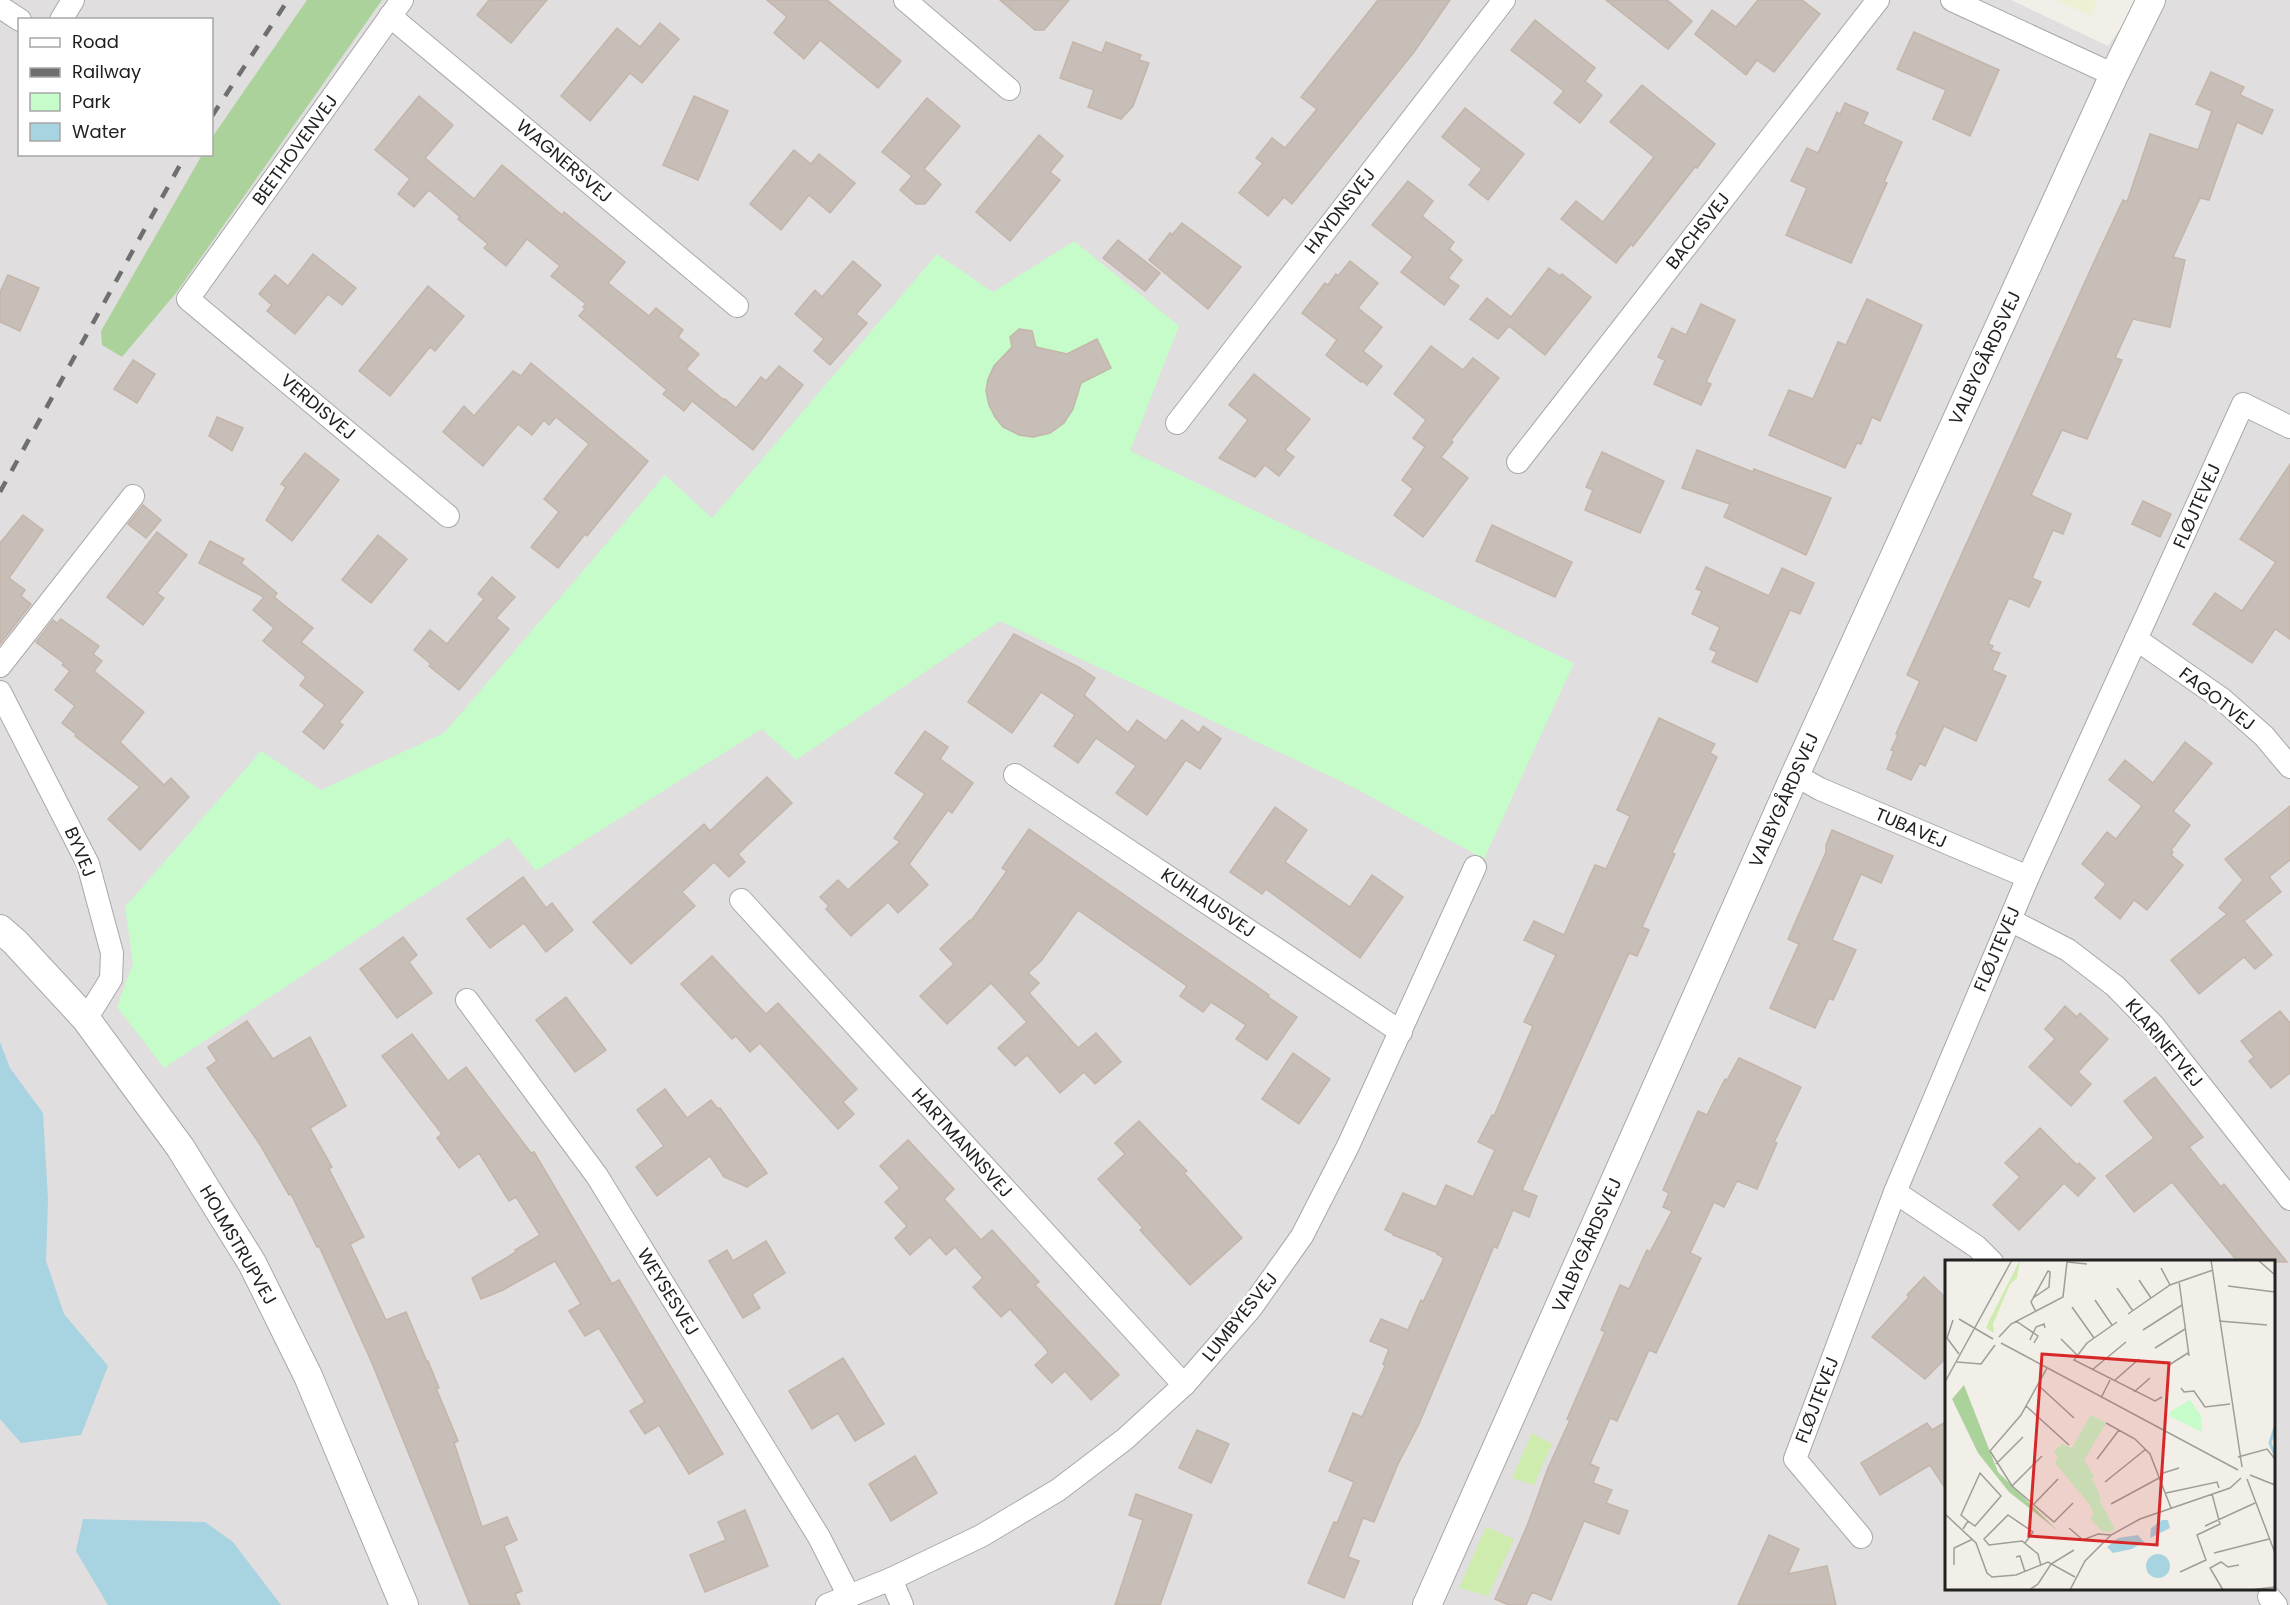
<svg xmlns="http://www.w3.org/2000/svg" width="2290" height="1605" viewBox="0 0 2290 1605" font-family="Poppins,sans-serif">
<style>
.residential{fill:#e0dede;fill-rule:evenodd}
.farmland{fill:#eef0d4}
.grass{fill:#cdecae}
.forest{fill:#acd29c}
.park{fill:#c6fbca}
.water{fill:#a8d3e0}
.building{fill:#c7beb7;stroke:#c4b5aa;stroke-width:1.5}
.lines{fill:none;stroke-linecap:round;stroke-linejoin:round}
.minor-casing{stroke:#a8a8a8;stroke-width:24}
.tertiary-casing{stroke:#a8a8a8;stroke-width:30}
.minor{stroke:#fff;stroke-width:22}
.tertiary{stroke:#fff;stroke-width:28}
.rail{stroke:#6f6f6f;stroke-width:4.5;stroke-dasharray:12 12;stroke-linecap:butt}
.labels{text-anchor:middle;stroke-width:6;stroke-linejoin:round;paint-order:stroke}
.street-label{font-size:18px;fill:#212121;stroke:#fff}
.inset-river{fill:none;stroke:#a8d3e0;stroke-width:3}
.inset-road{fill:none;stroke:#9e9d98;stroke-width:1.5}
.view{fill:#d62828;fill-opacity:0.15;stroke:#d62828;stroke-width:3}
.inset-edge{fill:none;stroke:#212121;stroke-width:3}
</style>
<rect width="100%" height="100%" fill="#f2efe8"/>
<path class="residential" d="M0 0H2011L2108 46 2140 0H2290V1605H0ZM20 20H212V154H20ZM1946 1262H2274V1588H1946Z"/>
<path class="farmland" d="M2057 0H2098L2091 16Z"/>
<g class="grass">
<path d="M1532 1433 1552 1444 1534 1485 1512 1478Z"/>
<path d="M1486 1527 1514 1539 1488 1596 1459 1588Z"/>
</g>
<path class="forest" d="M307 0H382L176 293 122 357 102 345 101 331 202 155 212 154 213 136Z"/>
<path class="park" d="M1074 241 1179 326 1130 451 1574 663 1484 859 1353 787 1000 621 796 760 762 729 536 871 509 838 164 1068 117 1007 133 963 125 907 261 751 321 790 444 733 665 475 712 518 937 254 993 292Z"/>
<g class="water">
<path d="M0 1042 10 1068 43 1113 48 1200 46 1261 64 1314 108 1366 81 1435 21 1443 0 1419Z"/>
<path d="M83 1519 205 1522 233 1542 281 1605H108L76 1551Z"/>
</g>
<g class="building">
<path d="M489 0H547L511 43 477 15Z"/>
<path d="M767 0H827L901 61 878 88 820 40 804 59 774 33 787 17Z"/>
<path d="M1000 0H1069L1044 30H1035Z"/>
<path d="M1378 0H1450L1414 52 1292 204 1284 197 1268 216 1239 193 1263 163 1256 158 1272 138 1285 148 1317 109 1301 97Z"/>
<path d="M1606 0H1667L1692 21 1668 49Z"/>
<path d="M1758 0H1802L1820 14 1774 72 1757 60 1746 75 1695 34 1712 10 1736 27Z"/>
<path d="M1535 20 1595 68 1585 81 1602 95 1580 123 1554 103 1564 91 1511 50Z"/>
<path d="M660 23 679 39 642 83 630 73 590 121 561 96 617 28 640 47Z"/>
<path d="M1914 32 1999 70 1970 136 1933 119 1946 90 1897 69Z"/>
<path d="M1073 42 1102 53 1106 42 1141 55 1139 60 1149 63 1133 106 1121 119 1088 107 1094 90 1060 78Z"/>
<path d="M2211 72 2244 87 2240 95 2273 110 2262 134 2237 122 2209 200 2200 198 2173 257 2185 260 2170 327 2133 319 2115 358 2122 360 2087 439 2062 430 2031 495 2071 514 2063 534 2053 530 2032 578 2041 582 2029 607 2009 598 1988 644 1993 646 1991 650 2000 653 1992 670 2006 676 1976 741 1944 726 1925 766 1920 763 1911 780 1887 769 1894 751 1891 750 1898 735 1896 734 1920 681 1907 675 2094 262 2123 200 2127 202 2150 134 2198 150 2212 111 2196 104Z"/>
<path d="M1642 85 1715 144 1697 168 1695 167 1633 246 1631 244 1616 263 1561 219 1576 201 1603 222 1654 157 1610 122Z"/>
<path d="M419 96 453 125 425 158 474 199 502 165 562 215 564 212 625 262 608 283 649 316 656 308 683 330 678 337 699 354 686 369 724 400 725 399 736 408 761 377 766 381 779 366 803 385 753 450 692 401 684 411 663 394 667 390 579 316 585 309 583 307 586 304 551 276 560 266 527 239 506 266 484 248 488 244 458 219 460 217 429 190 414 207 398 194 410 179 375 150Z"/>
<path d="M694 96 728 111 698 180 663 165Z"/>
<path d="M927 98 960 126 924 169 941 184 925 204H916L900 190 912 176 882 152Z"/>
<path d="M1845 103 1868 113 1863 124 1902 142 1884 182 1887 183 1851 263 1786 235 1807 188 1791 181 1807 148 1818 153 1837 112 1840 114Z"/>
<path d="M1465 108 1524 154 1488 200 1469 185 1482 169 1442 137Z"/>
<path d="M1039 135 1063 156 1050 172 1060 180 1010 241 976 212Z"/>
<path d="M794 150 811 164 819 154 855 183 830 213 809 195 781 230 750 204Z"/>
<path d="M1408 181 1433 201 1422 216 1454 242 1449 249 1462 260 1448 278 1459 286 1444 305 1401 272 1413 257 1372 225Z"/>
<path d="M1182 223 1241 267 1208 309 1149 260 1170 233 1172 235Z"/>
<path d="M1118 240 1160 273 1145 291 1103 258Z"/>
<path d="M313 254 356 288 342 305 328 294 295 334 267 311 272 305 259 294 275 275 288 286Z"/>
<path d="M853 261 881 285 856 314 867 323 830 365 814 351 824 339 795 314 815 290 822 297Z"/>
<path d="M1350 261 1378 283 1358 308 1382 327 1363 351 1382 366 1367 385 1363 381 1361 382 1326 355 1337 340 1302 313 1325 283 1328 285 1336 274 1338 276Z"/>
<path d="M1549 268 1560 276 1562 274 1591 297 1545 355 1509 326 1498 339 1470 319 1487 298 1511 317Z"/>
<path d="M8 275 39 288 20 331 0 322V292Z"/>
<path d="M428 286 464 316 435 351 430 347 390 396 359 371Z"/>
<path d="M1867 299 1922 325 1880 421 1872 417 1861 444 1857 443 1845 468 1769 435 1789 390 1813 399 1838 342 1846 345Z"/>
<path d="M1701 304 1735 320 1706 382 1711 384 1701 405 1654 384 1665 360 1658 357 1672 328 1686 335Z"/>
<path d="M1019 329 1032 331 1036 347 1067 354 1097 339 1111 368 1081 383 1073 409 1064 423 1050 433 1033 437 1019 435 1003 427 995 417 989 405 986 391 988 379 994 366 1012 347 1010 337Z"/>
<path d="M1431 346 1463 370 1473 358 1499 378 1451 440 1453 442 1441 457 1468 478 1423 537 1394 515 1413 489 1402 480 1425 447 1413 438 1426 420 1394 394Z"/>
<path d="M133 360 155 374 137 403 114 389Z"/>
<path d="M531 363 648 461 587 536 585 534 558 568 531 547 559 512 544 499 589 444 556 417 549 425 544 420 532 435 518 424 483 466 443 432 464 406 474 416 513 371 521 376Z"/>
<path d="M1254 374 1310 419 1285 450 1294 457 1279 476 1265 465 1255 477 1219 458 1248 420 1229 405Z"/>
<path d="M217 417 243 428 232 451 209 436Z"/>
<path d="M1697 450 1753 472 1754 469 1831 498 1806 555 1724 517 1730 504 1682 488Z"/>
<path d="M1602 452 1664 481 1640 533 1585 510 1593 490 1586 487Z"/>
<path d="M305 453 339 480 292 541 266 520 286 487 281 484Z"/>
<path d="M2290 464V639L2275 629 2252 663 2193 624 2215 593 2242 611 2276 562 2240 539Z"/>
<path d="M2143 501 2171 514 2160 537 2132 524Z"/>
<path d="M143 505 161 520 146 538 128 524Z"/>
<path d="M23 515 43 530 9 578 25 590 21 596 31 604 0 644V543Z"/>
<path d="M1492 525 1572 562 1555 597 1476 561Z"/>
<path d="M157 532 187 555 157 593 164 598 143 625 107 597Z"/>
<path d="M378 535 407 559 371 603 342 580Z"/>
<path d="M210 541 244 559 241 563 277 593 274 597 313 628 301 642 363 692 339 722 343 725 324 749 303 732 325 705 300 685 306 677 263 641 274 628 253 610 264 597 199 563Z"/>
<path d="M1706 567 1769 596 1782 568 1814 583 1800 614 1790 610 1757 682 1712 662 1717 652 1710 649 1720 627 1692 614 1702 591 1696 589Z"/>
<path d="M492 577 515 597 496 618 509 629 459 690 429 666 431 664 414 650 430 630 447 644 484 599 478 594Z"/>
<path d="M61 619 99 646 93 654 102 661 94 671 144 712 120 742 164 785 171 778 189 797 140 850 108 819 140 787 75 736 76 734 62 723 75 706 55 690 70 671 62 665 64 663 36 642 53 620 57 623Z"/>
<path d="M1014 634 1080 668 1095 678 1084 695 1128 733 1137 720 1166 741 1182 720 1199 733 1203 726 1221 739 1200 769 1186 760 1147 815 1116 793 1136 766 1096 738 1078 763 1054 746 1075 715 1041 692 1012 733 968 702Z"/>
<path d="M1659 718 1715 744 1710 753 1717 757 1672 853 1675 854 1642 927 1649 930 1637 956 1629 953 1522 1190 1537 1196 1529 1217 1513 1210 1497 1248 1494 1246 1419 1424 1398 1464 1374 1522 1363 1518 1348 1557 1359 1561 1344 1598 1308 1583 1334 1522 1337 1523 1354 1482 1329 1471 1353 1413 1362 1417 1385 1366 1383 1364 1389 1349 1370 1341 1381 1319 1408 1330 1421 1300 1423 1302 1444 1258 1437 1254 1438 1253 1393 1235 1394 1234 1385 1230 1403 1193 1436 1207 1446 1185 1473 1197 1495 1150 1478 1142 1492 1115 1494 1116 1533 1026 1524 1022 1556 955 1524 940 1534 921 1564 935 1595 865 1606 869 1630 816 1617 810Z"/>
<path d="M925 731 948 747 940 759 973 783 952 813 948 810 909 864 928 885 898 913 888 902 851 936 826 909 829 906 820 897 838 880 848 890 900 842 894 838 925 794 895 773Z"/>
<path d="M2185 742 2212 763 2173 811 2190 825 2171 850 2173 852 2171 855 2183 865 2147 910 2134 900 2120 919 2095 898 2106 884 2082 864 2107 832 2116 839 2142 806 2109 780 2125 760 2153 783Z"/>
<path d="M767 777 792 803 738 854 745 862 729 877 714 862 682 892 695 906 631 964 593 922 704 824 710 831Z"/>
<path d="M2290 806V860L2269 877 2281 892 2244 921 2272 955 2255 969 2244 957 2199 994 2171 960 2227 914 2219 908 2243 880 2225 859Z"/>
<path d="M1275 807 1307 830 1285 862 1350 907 1372 875 1403 897 1360 958 1266 889 1262 894 1230 872Z"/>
<path d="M1029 829 1269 995 1268 997 1297 1017 1267 1060 1236 1039 1246 1025 1211 1002 1203 1012 1180 996 1187 986 1078 910 1041 961 1028 973 1039 983 1029 993 1078 1048 1096 1033 1121 1062 1095 1084 1084 1072 1060 1093 1027 1055 1015 1066 998 1048 1027 1022 991 983 947 1024 920 996 954 964 940 949 970 920 971 921 1007 871 1002 868Z"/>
<path d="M1832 830 1893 856 1881 883 1861 874 1832 940 1856 950 1833 1000 1829 998 1815 1028 1770 1008 1799 944 1788 939 1826 852V845Z"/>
<path d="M523 877 546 908 552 903 573 930 546 952 524 923 490 948 467 919Z"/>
<path d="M403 937 417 955 409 962 432 993 397 1018 360 969Z"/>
<path d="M712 956 766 1014 778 1003 857 1089 843 1102 854 1114 838 1129 760 1043 750 1052 736 1036 732 1039 681 984Z"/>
<path d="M566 997 606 1050 575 1072 536 1020Z"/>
<path d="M2065 1006 2077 1017 2080 1013 2108 1039 2078 1072 2091 1084 2071 1106 2029 1067 2055 1039 2045 1029Z"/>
<path d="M2280 1011 2290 1023V1073L2271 1088 2249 1061 2254 1057 2241 1041Z"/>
<path d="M247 1021 273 1059 310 1037 346 1106 310 1128 332 1167 329 1169 364 1237 350 1244 386 1320 406 1312 427 1362 428 1361 439 1388H436L458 1441 454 1443 482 1527 507 1517 517 1540 504 1546 522 1591 515 1594 520 1605H470L372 1363 319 1246 317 1247 291 1194 289 1195 259 1143 207 1068 217 1061 208 1047Z"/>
<path d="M412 1034 448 1081 466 1067 531 1153 534 1152 612 1284 619 1280 723 1454 689 1474 659 1425 645 1434 630 1411 645 1402 599 1328 585 1336 569 1311 581 1304 555 1261 503 1290 481 1299 472 1278 516 1252 515 1250 540 1235 516 1197 509 1201 479 1153 459 1168 437 1138 442 1134 382 1056Z"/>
<path d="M1293 1053 1330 1079 1299 1124 1262 1099Z"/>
<path d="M1739 1058 1801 1087 1774 1142 1777 1143 1757 1189 1737 1181 1724 1207 1714 1202 1690 1253 1701 1258 1656 1353 1649 1350 1617 1421 1610 1418 1590 1464 1599 1468 1593 1483 1612 1490 1606 1503 1628 1511 1619 1534 1584 1521 1551 1600 1532 1592 1526 1605H1509L1495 1599 1527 1526 1548 1468 1570 1420 1567 1419 1605 1332 1601 1330 1620 1285 1629 1289 1647 1250 1650 1252 1672 1211 1663 1207 1669 1193 1663 1190 1698 1111 1707 1115 1725 1079 1727 1080Z"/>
<path d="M2155 1077 2203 1137 2189 1147 2221 1187 2224 1184 2287 1262H2238L2172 1182 2134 1212 2106 1176 2154 1138 2124 1101Z"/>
<path d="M665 1089 687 1118 711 1100 718 1109 720 1108 767 1173 747 1187 724 1177 710 1156 657 1196 636 1167 664 1146 637 1110Z"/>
<path d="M1139 1121 1187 1171 1184 1173 1242 1238 1190 1285 1140 1230 1143 1228 1098 1179 1125 1154 1115 1143Z"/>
<path d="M2040 1128 2077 1165 2079 1163 2095 1178 2078 1196 2064 1183 2019 1230 1993 1205 2020 1177 2005 1163Z"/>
<path d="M908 1140 954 1189 944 1199 981 1240 992 1230 1039 1282 1035 1285 1119 1375 1091 1400 1065 1371 1052 1383 1035 1365 1048 1353 1046 1349 1010 1309 1001 1317 973 1287 983 1278 955 1247 946 1255 930 1237 910 1255 895 1238 907 1226 885 1202 900 1188 880 1166Z"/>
<path d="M766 1241 785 1273 752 1294 760 1308 743 1318 709 1261 727 1250 733 1261Z"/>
<path d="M1924 1277 1947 1299V1357L1925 1379 1872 1337 1909 1297 1907 1295Z"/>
<path d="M843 1358 884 1424 855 1441 838 1413 812 1429 789 1391Z"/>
<path d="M1947 1421V1491L1930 1465 1880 1495 1861 1463 1927 1423 1932 1430Z"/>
<path d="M1197 1430 1229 1444 1211 1483 1179 1468Z"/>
<path d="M915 1456 937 1493 891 1521 869 1484Z"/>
<path d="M1136 1494 1192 1515 1160 1605H1115L1143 1520 1129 1515Z"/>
<path d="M745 1510 768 1566 705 1592 690 1555 726 1540 718 1522Z"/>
<path d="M1769 1535 1799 1549 1788 1574 1827 1566 1836 1605H1738Z"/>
</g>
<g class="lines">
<g class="minor-casing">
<g id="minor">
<path d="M402 0 188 299 448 516"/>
<path d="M905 0 1009 89"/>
<path d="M1952 0 2114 75"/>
<path d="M0 7 20 20"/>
<path d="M390 16 737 306"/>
<path d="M61 20 73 0"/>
<path d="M1177 423 1504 0"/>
<path d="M1518 462 1878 0"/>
<path d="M2136 639 2222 699 2264 736 2290 767"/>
<path d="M0 666 133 496"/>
<path d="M0 692 88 864 112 953 111 979 86 1019"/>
<path d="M1015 775 1401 1032"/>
<path d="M1795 775 1820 789 2028 877"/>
<path d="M741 900 1184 1385"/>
<path d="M2010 920 2068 950 2115 986 2154 1026 2290 1199"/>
<path d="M467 1000 597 1176 819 1537 849 1596"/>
<path d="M1895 1192 1977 1247 1992 1262"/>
<path d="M1861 1537 1795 1459 1895 1192 2028 877 2243 404 2290 427"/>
<path d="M891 1579 902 1605"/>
<path d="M2269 1597 2276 1605"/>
<path d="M827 1605 891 1579 981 1536 1058 1490 1125 1439 1184 1385 1251 1308 1302 1236 1348 1146 1475 867"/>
</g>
</g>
<g class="tertiary-casing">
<g id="tertiary">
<path d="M0 929 15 942 86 1019 180 1147 252 1263 308 1376 404 1605"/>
<path d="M1427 1605 1795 775 2114 75 2151 0"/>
</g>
</g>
<use href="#minor" class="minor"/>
<use href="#tertiary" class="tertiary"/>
<g class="rail">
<path d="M212 116 288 0"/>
<path d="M0 492 186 154"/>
</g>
</g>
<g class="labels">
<g class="street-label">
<text transform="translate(295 150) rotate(-54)" y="6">BEETHOVENVEJ</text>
<text transform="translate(564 161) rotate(40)" y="6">WAGNERSVEJ</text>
<text transform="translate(1340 211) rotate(-52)" y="6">HAYDNSVEJ</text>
<text transform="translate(1698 231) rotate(-52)" y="6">BACHSVEJ</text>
<text transform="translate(1985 358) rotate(-65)" y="6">VALBYGÅRDSVEJ</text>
<text transform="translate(318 407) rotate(40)" y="6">VERDISVEJ</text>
<text transform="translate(2197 506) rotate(-66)" y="6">FLØJTEVEJ</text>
<text transform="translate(2217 699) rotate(38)" y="6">FAGOTVEJ</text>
<text transform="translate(1784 800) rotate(-66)" y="6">VALBYGÅRDSVEJ</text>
<text transform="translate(1911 828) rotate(23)" y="6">TUBAVEJ</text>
<text transform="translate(80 852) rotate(67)" y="6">BYVEJ</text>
<text transform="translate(1208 903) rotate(34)" y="6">KUHLAUSVEJ</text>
<text transform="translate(1997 949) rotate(-67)" y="6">FLØJTEVEJ</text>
<text transform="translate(2164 1043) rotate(50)" y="6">KLARINETVEJ</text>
<text transform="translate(962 1143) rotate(48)" y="6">HARTMANNSVEJ</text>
<text transform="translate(238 1245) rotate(60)" y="6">HOLMSTRUPVEJ</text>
<text transform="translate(1587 1245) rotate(-66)" y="6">VALBYGÅRDSVEJ</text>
<text transform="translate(668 1292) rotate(58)" y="6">WEYSESVEJ</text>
<text transform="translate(1240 1317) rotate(-51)" y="6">LUMBYESVEJ</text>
<text transform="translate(1817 1400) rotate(-69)" y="6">FLØJTEVEJ</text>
</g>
</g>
<g transform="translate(1945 1260)">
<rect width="330" height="330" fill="#f2efe8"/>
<path d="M75 0 72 18 65 24 48 64 49 73 41 68 43 63Z" fill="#cdecae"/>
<path d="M19 125 53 212 112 270 64 232 33 193 7 139Z" fill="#acd29c"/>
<path d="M245 140 256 156 257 172 224 156 226 151ZM146 155 161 163 139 200 149 217 147 219 156 238 154 240 170 269 165 272 157 271 145 259 149 255 145 245 110 203 113 198 109 192 117 184 127 188Z" fill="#c6fbca"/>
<path d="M217 260H223L225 268 205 278 206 268ZM193 275 199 282 187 289 168 293 162 287 173 278ZM201 306a12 12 0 1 1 24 0a12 12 0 1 1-24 0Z" fill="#a8d3e0"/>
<path class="inset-river" d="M330 167 325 183 330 195"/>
<path class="inset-road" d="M266 0 297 207M313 0 330 15M216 8 225 25M194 20 206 38M234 21 244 96M283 26 330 32M172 28 188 51M88 38 104 27 105 12 103 11 86 42 91 52M150 40 167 65M127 47 149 78M183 54 225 25 268 10M14 59 48 79M8 60 2 78 14 94M71 61 93 76 89 83M274 61 322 65M172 62 142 83 129 100 210 141 217 137M198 70 237 45M54 77 66 64 118 37 122 2 142 4M116 79 132 95M85 80 91 67 99 64 100 68M56 83 293 210M210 88 240 69M12 102 36 104 50 85M224 105 243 93M102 108 76 155 45 191 67 226 109 262 128 243M147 110 181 82M169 121 194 99M0 122 67 0M93 125 129 158M236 128 239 132 249 131 260 147 285 144M189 132 205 118M156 138 165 120M81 146 124 185M161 163 190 179 205 194 226 248M293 197 322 189 330 199M152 199 174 170M51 204 78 177M215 214 234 208M305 215 330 225M302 219 330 293M160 222 201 189M67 226 97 196M221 233 272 222 274 228M166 244 216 217M88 245 113 219M0 254 31 283 42 313 47 317 71 315 103 302 130 317M260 266 310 243M124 268 138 280 153 274 166 275M18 269 23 261 30 266 56 236 35 213 16 255 23 261M80 283 88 272 63 255 39 279 44 285 77 281 93 294 96 306M269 293 324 279M71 297 75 296 80 312M9 305V288L28 279M235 312 261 300 252 275 275 264 267 234M84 330 93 324 106 304 129 290M125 330 140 301 166 275 195 259 285 228 296 218M278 330 265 308 276 302 283 307 294 305M305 330 330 327"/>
<path class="view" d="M97 94 224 103 212 285 84 276Z"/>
<rect width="330" height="330" class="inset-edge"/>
</g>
<rect x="18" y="18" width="195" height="138" fill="#ffffff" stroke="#a6a6a6" stroke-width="1.5"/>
<rect x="30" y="38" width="30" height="9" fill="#ffffff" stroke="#a6a6a6" stroke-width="1.5"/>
<text x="72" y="48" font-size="18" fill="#212121">Road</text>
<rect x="30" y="68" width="30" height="9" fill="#6f6f6f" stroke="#a6a6a6" stroke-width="1.5"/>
<text x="72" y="78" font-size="18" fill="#212121">Railway</text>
<rect x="30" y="93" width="30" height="18" fill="#c6fbca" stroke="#a6a6a6" stroke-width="1.5"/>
<text x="72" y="108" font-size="18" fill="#212121">Park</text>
<rect x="30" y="123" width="30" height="18" fill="#a8d3e0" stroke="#a6a6a6" stroke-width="1.5"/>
<text x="72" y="138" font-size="18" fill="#212121">Water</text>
</svg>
